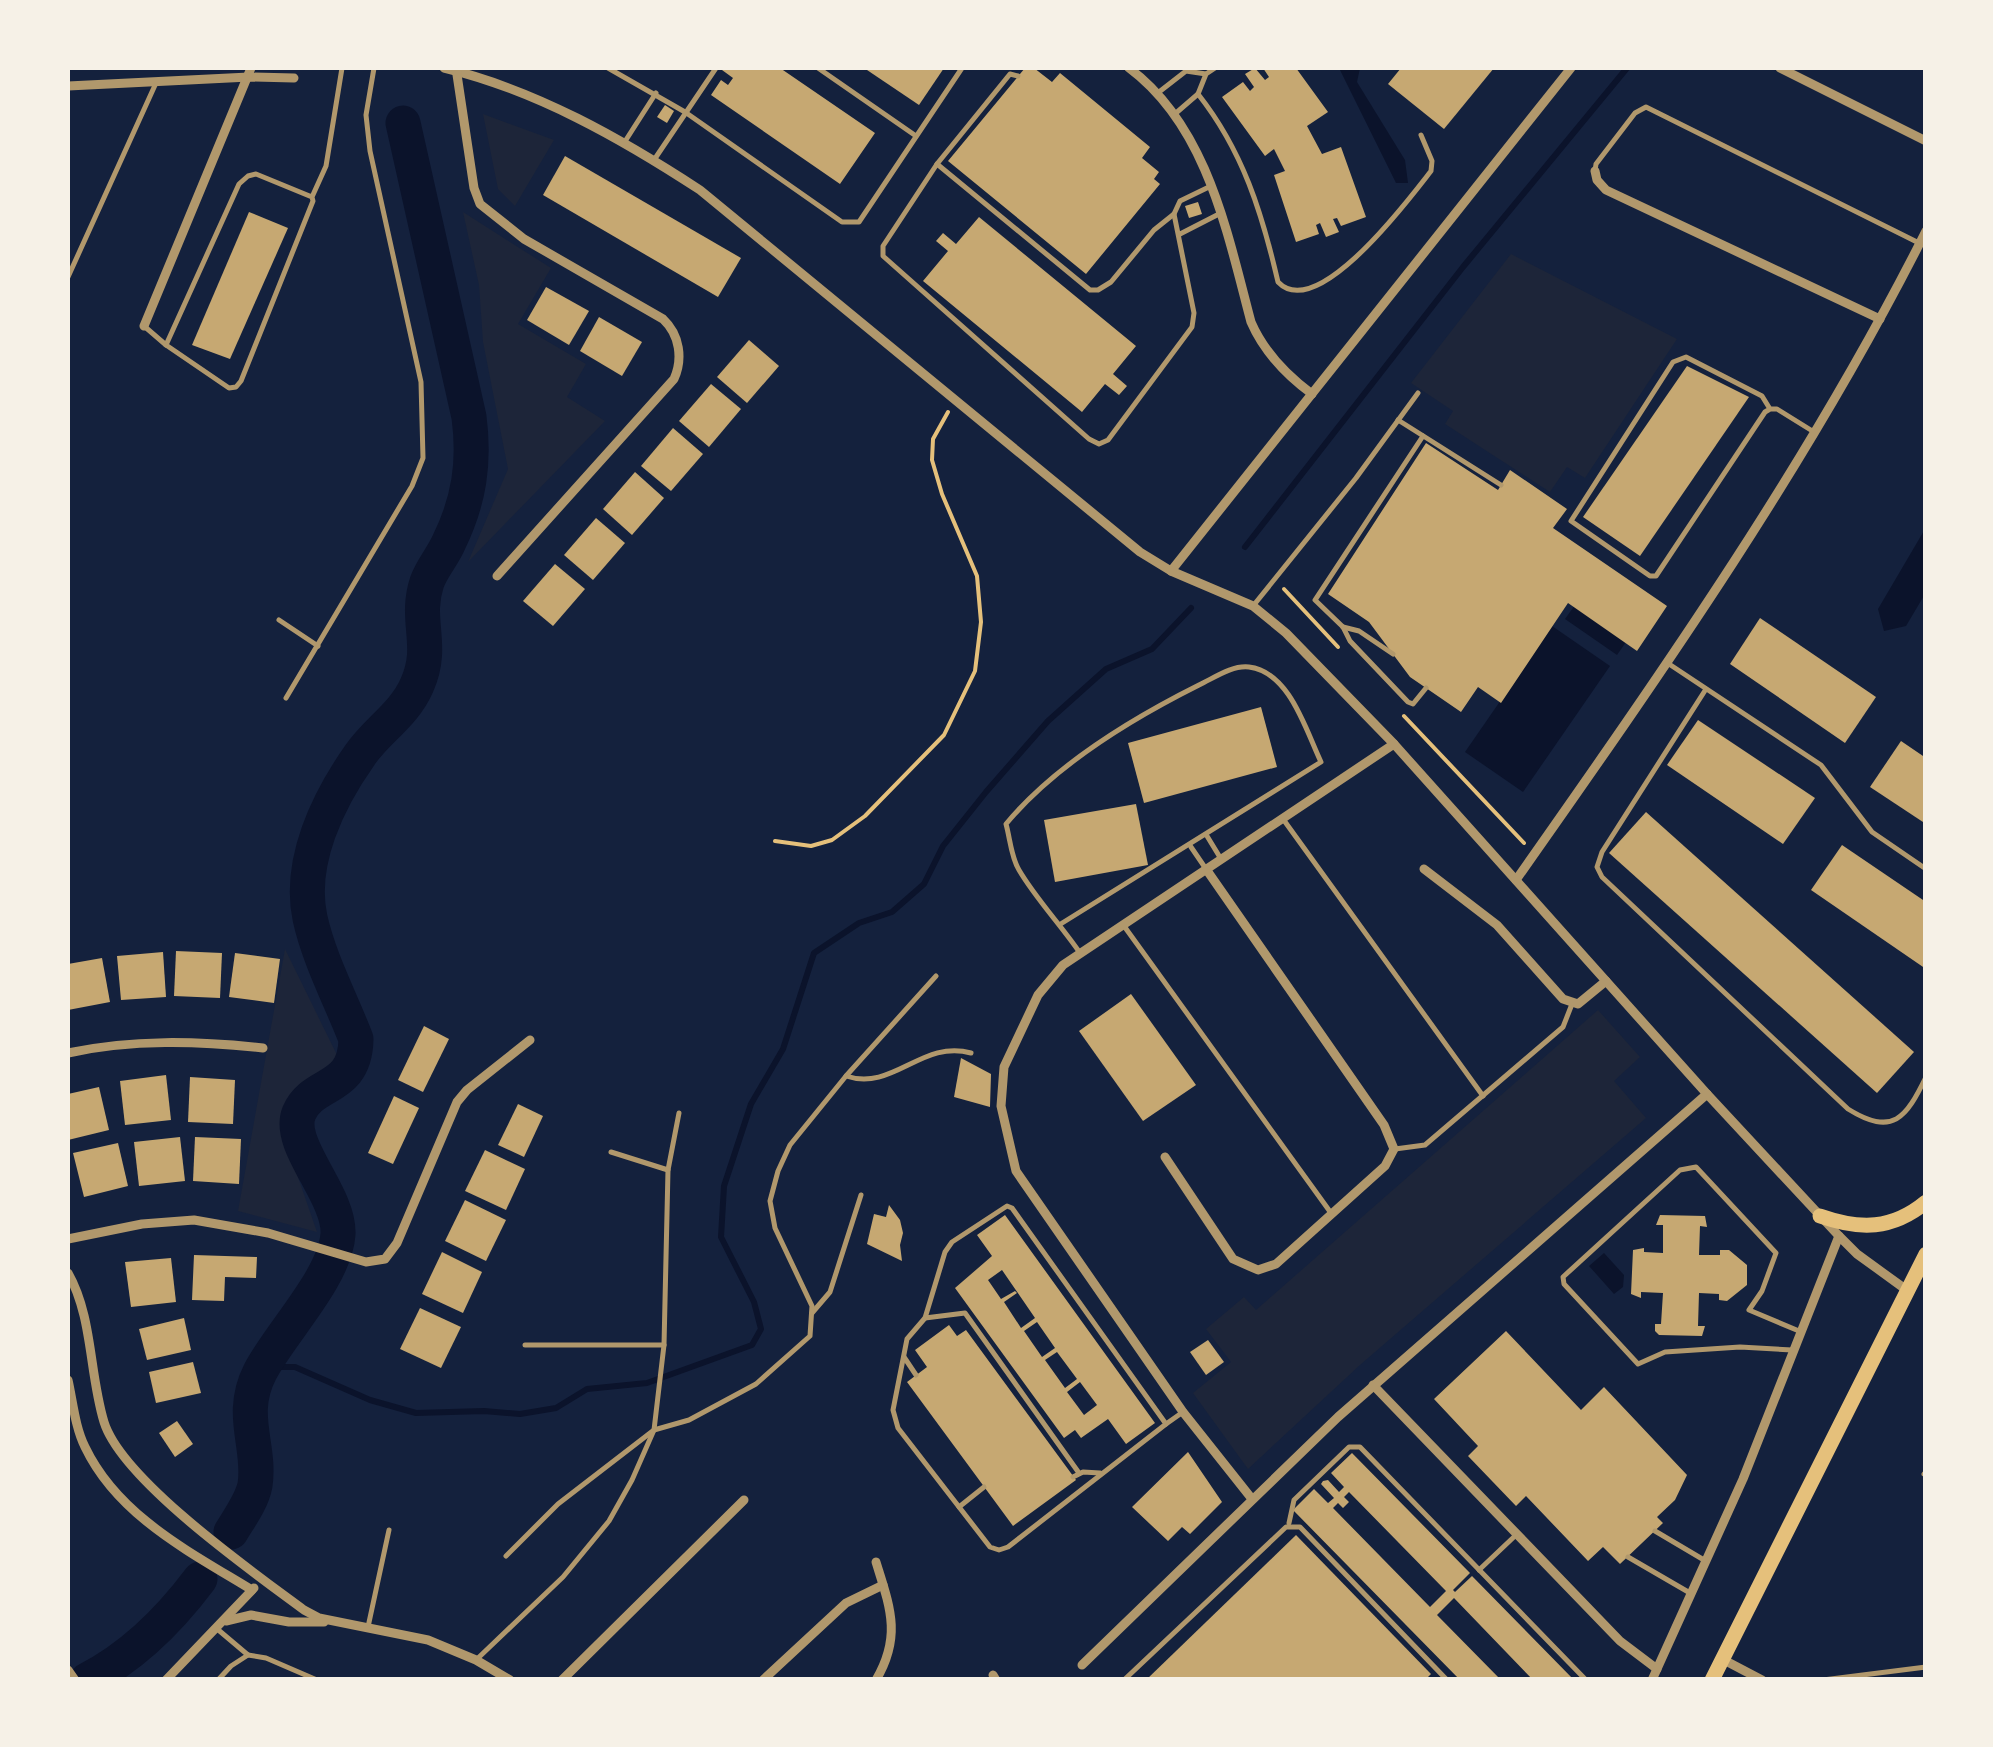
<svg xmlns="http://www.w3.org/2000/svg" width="1993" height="1747" viewBox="0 0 1993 1747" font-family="'Roboto Condensed',sans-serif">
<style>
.green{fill:#1d2539}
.water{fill:#0b132b}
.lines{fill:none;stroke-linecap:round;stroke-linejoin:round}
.stream{stroke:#0b132b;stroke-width:6}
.river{stroke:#0b132b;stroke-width:35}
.building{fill:#c6a872;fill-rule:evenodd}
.path{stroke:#e5c07b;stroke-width:4}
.service{stroke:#b1986c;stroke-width:5}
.minor{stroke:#b1986c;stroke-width:9}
.primary{stroke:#e5c07b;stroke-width:15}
</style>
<rect width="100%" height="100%" fill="#14213d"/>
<g class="green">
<path d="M483 114 554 140 515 206 498 189Z"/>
<path d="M463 212 551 268 518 324 586 364 567 397 605 421 468 562 508 469 483 342 479 285Z"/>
<path d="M1511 254 1677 339 1585 478 1567 467 1550 492 1445 424 1453 411 1411 383Z"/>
<path d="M285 949 338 1057C315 1078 283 1097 282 1131L317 1232 238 1211Z"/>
<path d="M1598 1010 1640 1057 1614 1081 1646 1118 1360 1365 1248 1469 1193 1393 1231 1362 1206 1329 1244 1297 1256 1310Z"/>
</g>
<g class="water">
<path d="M1339 68H1360L1357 82 1405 160 1408 183H1396Z"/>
<path d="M1925 529V594L1906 626 1884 631 1878 609Z"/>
<path d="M1598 573 1649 609 1617 655 1565 619Z"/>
<path d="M1552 626 1610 666 1523 792 1465 752Z"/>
<path d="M1604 1253 1624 1275 1623 1287 1614 1294 1589 1266Z"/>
</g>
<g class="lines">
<g class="stream">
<path d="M1245 547 1463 267 1627 68"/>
<path d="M260 1373 280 1367H295L370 1400 416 1413 484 1411 520 1414 556 1408 587 1389 647 1383 752 1345 761 1329 754 1302 721 1237 724 1186 751 1104 783 1049 814 953 859 923 892 912 924 884 943 846 986 792 1048 721 1106 669 1152 649 1191 608"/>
</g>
<g class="river">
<path d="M231 1532C240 1517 252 1501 255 1485 261 1446 238 1415 260 1372 280 1333 335 1278 338 1234 340 1195 286 1145 299 1113 313 1080 355 1092 356 1039 341 1000 319 959 310 918 298 862 328 800 360 755 377 730 404 715 417 685 435 645 414 621 427 582 432 568 443 556 449 542 469 501 475 463 469 417L403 123"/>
<path d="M87 1680C132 1657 170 1619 200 1579"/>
</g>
</g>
<g class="building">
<path d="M724 68H780L875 133 840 184 711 95 721 80 728 85 733 78 722 70Z"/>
<path d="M869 68H944L919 105 867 70Z"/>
<path d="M1025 68H1034L1052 82 1060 73 1150 147 1142 158 1159 172 1154 179 1160 184 1086 274 948 161Z"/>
<path d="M1255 68 1265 80 1269 77 1263 68H1296L1328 112 1307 126 1322 154 1341 147 1366 217 1341 226 1337 218 1333 219 1339 232 1326 237 1320 223 1316 225 1319 234 1296 242 1274 175 1285 171 1274 149 1265 156 1222 97 1243 82 1250 91 1254 87 1245 74Z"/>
<path d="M1401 68H1494L1444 129 1388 84Z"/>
<path d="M665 105 674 111 667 123 657 117Z"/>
<path d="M565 156 741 258 718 297 543 195Z"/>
<path d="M1198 202 1202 214 1189 218 1185 206Z"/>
<path d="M249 212 288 228 230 359 192 345Z"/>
<path d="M979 217 1136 346 1113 374 1127 386 1119 395 1105 384 1082 412 923 281 948 251 936 241 943 233 956 244Z"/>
<path d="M546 287 589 311 569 345 527 320Z"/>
<path d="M599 317 642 342 622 376 580 351Z"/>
<path d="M749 340 779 366 747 403 717 377Z"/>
<path d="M1687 366 1749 397 1640 556 1583 517Z"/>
<path d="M711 384 741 409 709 447 679 421Z"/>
<path d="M673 428 703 454 671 491 641 466Z"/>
<path d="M1426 443 1498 490 1510 470 1567 509 1553 528 1667 606 1637 651 1568 603 1501 703 1478 687 1461 712 1410 677 1369 622 1328 594Z"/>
<path d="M635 472 664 498 632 535 603 509Z"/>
<path d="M596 518 625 543 593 580 564 555Z"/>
<path d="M555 564 585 589 553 626 523 601Z"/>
<path d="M1760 618 1876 697 1845 743 1730 664Z"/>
<path d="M1261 707 1277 767 1144 803 1128 743Z"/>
<path d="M1698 720 1815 798 1783 844 1667 765Z"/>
<path d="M1901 741 1926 758V824L1870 787Z"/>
<path d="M1136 804 1148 865 1055 882 1044 820Z"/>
<path d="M1646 812 1914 1052 1877 1093 1609 853Z"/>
<path d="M1842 845 1926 902V969L1811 890Z"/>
<path d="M176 951 222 953 220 998 174 996Z"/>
<path d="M163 952 166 997 121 1000 117 956Z"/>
<path d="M235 953 280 959 274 1003 229 997Z"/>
<path d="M102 958 110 1002 68 1010V964Z"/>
<path d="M1131 994 1196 1085 1143 1121 1079 1031Z"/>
<path d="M424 1026 449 1039 423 1092 398 1080Z"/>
<path d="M961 1058 991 1074 990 1107 954 1097Z"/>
<path d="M166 1075 171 1120 125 1125 120 1081Z"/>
<path d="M190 1077 235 1080 233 1124 188 1122Z"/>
<path d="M99 1087 109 1130 68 1140V1094Z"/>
<path d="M394 1096 419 1108 393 1164 368 1153Z"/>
<path d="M518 1104 543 1116 524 1157 498 1145Z"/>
<path d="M180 1137 185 1181 139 1186 134 1142Z"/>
<path d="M195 1137 241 1139 239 1184 193 1181Z"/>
<path d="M118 1143 128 1186 84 1197 73 1153Z"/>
<path d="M485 1150 525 1169 506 1210 465 1191Z"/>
<path d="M465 1200 506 1220 486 1261 445 1241Z"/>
<path d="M889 1205 900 1220 903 1233 900 1245 902 1261 867 1244 874 1214 886 1217Z"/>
<path d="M1005 1215 1155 1423 1126 1444 1108 1419 1081 1438 1075 1430 1064 1438 955 1288 992 1256 977 1235ZM1002 1270 1035 1318 1021 1328 1004 1302 1017 1293 1015 1291 1001 1299 988 1280ZM1037 1322 1055 1348 1042 1357 1024 1331ZM1057 1352 1077 1379 1065 1388 1045 1360ZM1080 1382 1097 1405 1084 1415 1067 1392Z"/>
<path d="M1660 1215 1705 1216 1707 1227 1700 1226 1699 1255H1720V1250H1729L1747 1265V1285L1727 1301 1719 1300V1294L1699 1293 1698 1326H1705L1702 1336 1659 1335 1655 1331V1324H1661L1663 1293 1641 1292V1298L1631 1294 1633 1250 1644 1248V1252L1663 1253V1225H1656Z"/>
<path d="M442 1252 482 1272 463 1313 422 1294Z"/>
<path d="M194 1255 257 1257 256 1278 225 1277 224 1301 192 1300Z"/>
<path d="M171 1258 176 1302 131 1307 125 1262Z"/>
<path d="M420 1308 461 1327 441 1368 400 1349Z"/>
<path d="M184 1318 191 1350 147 1360 139 1329Z"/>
<path d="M949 1325 957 1336 966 1330 1076 1480 1013 1526 907 1382 927 1367 915 1350Z"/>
<path d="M1506 1331 1581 1410 1604 1387 1687 1475 1675 1500 1657 1517 1663 1523 1620 1564 1603 1547 1588 1561 1526 1496 1516 1506 1468 1456 1478 1446 1434 1399Z"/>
<path d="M1208 1340 1224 1362 1206 1375 1190 1352Z"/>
<path d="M193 1362 201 1393 156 1403 149 1372Z"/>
<path d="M177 1421 193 1444 175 1457 159 1433Z"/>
<path d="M1188 1452 1222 1502 1190 1534 1182 1527 1168 1541 1132 1507Z"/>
<path d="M1352 1453 1470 1573 1453 1590 1455 1592 1472 1576 1574 1680H1533L1454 1598 1437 1615 1501 1680H1460L1293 1510 1314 1489 1328 1503 1334 1498 1321 1484 1323 1481 1328 1480 1339 1492 1344 1487 1331 1473ZM1349 1492 1446 1591 1430 1607 1333 1508 1338 1503 1343 1508 1349 1502 1344 1497Z"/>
<path d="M1296 1535 1431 1674 1425 1680H1146Z"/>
</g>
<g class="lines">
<g class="path">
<path d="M1284 589 1338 647"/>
<path d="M1404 716 1524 843"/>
<path d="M775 841 811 846 832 840 865 816 944 735 975 671 981 622 977 576 942 494 932 460 933 439 948 412"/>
</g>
<g class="service">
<path d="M608 68 685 112 842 222H859L962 68"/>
<path d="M818 68 916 136"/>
<path d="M1215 68 1206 74 1198 94C1243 151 1262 213 1278 282 1317 323 1409 199 1431 171L1432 161 1421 135"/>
<path d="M1018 76 1010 74 937 164 883 246V256L1089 439 1099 444 1108 440 1192 327 1194 313 1174 214"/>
<path d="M1159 92 1186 71 1206 74"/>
<path d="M1176 113 1198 94"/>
<path d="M624 143 656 93"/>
<path d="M654 160 716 68"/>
<path d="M937 164 1090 290H1098L1111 282 1154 230 1174 214 1180 201 1211 186"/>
<path d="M1595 171 1596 164 1635 113 1646 107 1919 243"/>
<path d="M312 197 256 174 248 176 239 184 166 345 229 388 236 387 241 381 313 201 312 197 326 166 342 68"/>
<path d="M1180 234 1219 214"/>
<path d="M68 277 156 83"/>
<path d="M144 326 166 345"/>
<path d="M1770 409 1765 412 1656 576H1650L1571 521 1673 362 1686 357 1762 396 1770 409H1777L1814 432"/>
<path d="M1398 420 1501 485"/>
<path d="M1423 436 1315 600 1343 627 1350 641 1408 702 1413 704 1426 688"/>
<path d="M1253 606 1356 478 1418 393"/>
<path d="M279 620 318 646"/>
<path d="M1343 627 1359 631 1393 654"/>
<path d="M1669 664 1821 765 1872 832 1926 869"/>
<path d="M1706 689 1602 852 1597 867 1602 877 1848 1109C1893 1137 1906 1118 1926 1077"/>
<path d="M286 698 412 486 423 458 421 382 370 151 366 115 374 68"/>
<path d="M1283 819 1483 1096"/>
<path d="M1207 836 1221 859"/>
<path d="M1191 847 1206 869"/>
<path d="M1059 925 1321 762C1306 731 1290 672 1249 667 1232 665 1214 678 1199 685 1131 719 1055 765 1006 824 1010 838 1011 857 1019 870 1036 899 1061 925 1080 953"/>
<path d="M1124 926 1331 1213"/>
<path d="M846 1076C893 1092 922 1039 971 1053"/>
<path d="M1395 1149 1425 1145 1563 1027 1572 1004"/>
<path d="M611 1152 668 1170"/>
<path d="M1007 1206 1012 1208 1166 1424 1008 1547 999 1550 990 1547 898 1428 893 1410 907 1339 925 1318 945 1252 952 1242Z"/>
<path d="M812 1313 830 1292 861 1195"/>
<path d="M925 1318 965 1313 1079 1473"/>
<path d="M525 1345H664"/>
<path d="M1792 1350 1740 1347 1665 1352 1638 1364 1564 1284 1563 1277 1680 1170 1696 1167 1776 1253 1762 1291 1749 1310 1799 1331"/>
<path d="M904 1357 916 1375"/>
<path d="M1166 1424 1183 1412"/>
<path d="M1924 1474 1926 1475"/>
<path d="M1073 1477 1083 1472 1100 1473"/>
<path d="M959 1507 984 1487"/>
<path d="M1289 1523 1294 1500 1349 1447H1360L1586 1680"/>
<path d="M1655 1531 1704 1560"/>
<path d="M506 1556 558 1504 654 1430 689 1420 756 1384 810 1336 812 1306 775 1228 770 1201 778 1171 790 1145 846 1076 936 976"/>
<path d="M1628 1557 1690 1593"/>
<path d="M1479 1570 1517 1534"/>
<path d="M368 1627 389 1530"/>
<path d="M216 1628 248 1655 266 1658 317 1680"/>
<path d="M476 1660 563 1577 609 1521 632 1480 654 1430 664 1345 668 1170 679 1113"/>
<path d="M218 1680 231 1666 248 1655"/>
<path d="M1124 1680 1286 1527H1300L1447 1680"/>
<path d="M1823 1680 1926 1667"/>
</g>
<g class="minor">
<path d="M444 68C536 90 622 139 700 190L1140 552 1171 571 1253 606 1286 633 1394 744 1707 1094 1839 1236 1857 1254 1908 1291"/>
<path d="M456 68 474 188 480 204 524 239 663 319C680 335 683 359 674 379L497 576"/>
<path d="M1129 68C1207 126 1227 232 1251 322 1264 352 1285 374 1312 394"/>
<path d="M1780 68 1926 141"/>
<path d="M68 86 249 77 294 78"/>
<path d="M1595 171 1597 180 1606 190 1880 319"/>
<path d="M144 326 251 68"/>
<path d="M1171 571 1571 68"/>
<path d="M1424 869 1497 925 1563 999 1578 1004 1606 981"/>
<path d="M1516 880C1663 671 1811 460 1926 231"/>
<path d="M68 1053C132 1039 198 1041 263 1048"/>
<path d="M1165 1157 1233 1259 1258 1270 1276 1264 1385 1166 1394 1149 1384 1125 1206 869"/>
<path d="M68 1239 142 1224 194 1220 268 1233 366 1262 385 1259 397 1243 457 1102 467 1090 530 1040"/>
<path d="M68 1273C93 1317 89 1373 104 1422 122 1480 253 1572 304 1610L319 1618 428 1640 476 1660 510 1680"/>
<path d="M68 1380C73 1402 75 1427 85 1447 118 1516 190 1552 252 1590"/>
<path d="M1373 1385 1620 1641 1657 1669"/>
<path d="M1252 1499 1183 1412 1016 1171 1001 1106 1004 1067 1038 995 1063 965 1394 744"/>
<path d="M226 1621 251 1615 289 1622H324"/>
<path d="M1722 1659 1762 1680"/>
<path d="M1082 1665 1338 1417 1707 1094"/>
<path d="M68 1670 75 1680"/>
<path d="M993 1675 996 1680"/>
<path d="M166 1680 254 1588"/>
<path d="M562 1680 744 1500"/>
<path d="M763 1680 846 1603 883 1585"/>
<path d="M876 1680C902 1636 890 1607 876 1562"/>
<path d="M1652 1680 1743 1479 1839 1236"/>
</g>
<g class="primary">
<path d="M1820 1216C1860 1230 1892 1230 1926 1202"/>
<path d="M1712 1680 1926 1254"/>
</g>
</g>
<rect width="1993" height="1747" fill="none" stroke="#f6f1e7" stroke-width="140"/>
</svg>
